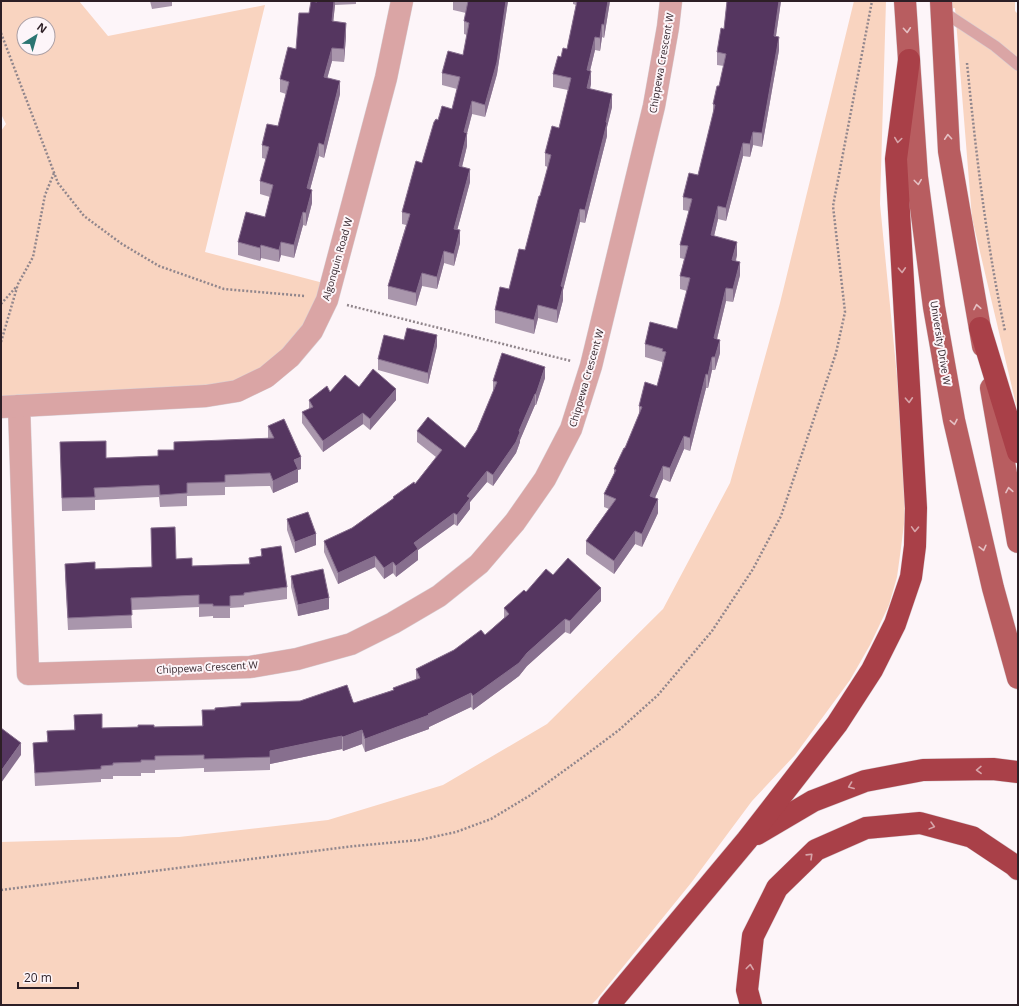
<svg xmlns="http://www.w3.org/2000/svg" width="1019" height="1006" viewBox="0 0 1019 1006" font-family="'Open Sans',sans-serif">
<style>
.green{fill:#f9d4c0;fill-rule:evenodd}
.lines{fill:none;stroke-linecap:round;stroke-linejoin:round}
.service-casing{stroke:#d8ced3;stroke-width:12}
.minor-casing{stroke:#d8ced3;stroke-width:23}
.primary-casing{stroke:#d8ced3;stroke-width:23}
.motorway-casing{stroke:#d8ced3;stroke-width:23}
.path{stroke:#91868c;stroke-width:2.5;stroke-dasharray:2 2;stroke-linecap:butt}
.service{stroke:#daa5a5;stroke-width:11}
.minor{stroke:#daa5a5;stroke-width:22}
.primary{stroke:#b85d60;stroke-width:22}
.motorway{stroke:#a94048;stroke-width:22}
.wall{fill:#a996ac}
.shaded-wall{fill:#876f8e}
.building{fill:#553660;stroke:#876f8e}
.oneway{stroke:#e5c0c3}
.oneway2{stroke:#d7a4a9}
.labels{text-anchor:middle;stroke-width:4;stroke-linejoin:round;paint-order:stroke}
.street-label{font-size:10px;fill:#2d1f26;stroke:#fdf5f9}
</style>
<rect width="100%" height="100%" fill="#fdf5f9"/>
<g class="green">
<path d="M1 1H79L108 36 265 5 205 252 331 285 312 331 237 391 1 407V131L6 124 1 114ZM24 24H48V48H24Z"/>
<path d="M854 1H886L880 204 902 427V459L906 508 901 548 897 577 889 605 870 645 850 680 795 755 752 801 691 883 597 999 591 1005H1V842L179 837 328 820 443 785 547 724 663 609 730 483 780 303Z"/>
<path d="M941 1H1015V11L1018 14V413L972 218 955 8 941 10Z"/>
</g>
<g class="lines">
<g class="service-casing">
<path id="service" d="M942 11 995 46 1018 65"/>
</g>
<g class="minor-casing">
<g id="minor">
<path d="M19 406 28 674 250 667 297 659 351 644 393 623 439 596 479 564 515 522 545 479 571 429 591 366 654 106 668 27 671 1"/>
<path d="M1 407 206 396 237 391 266 377 290 357 312 331 327 300 386 78 402 1"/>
</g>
</g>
<g class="primary-casing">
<g id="primary">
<path d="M905 1 917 177 934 307 954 420 993 588 1018 678"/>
<path d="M941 1 949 151 983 346"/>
<path d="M991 388 1018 542"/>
</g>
</g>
<g class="motorway-casing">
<g id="motorway">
<path d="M980 328 1018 452"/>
<path d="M757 834 813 801 865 781 923 770 993 769 1018 772"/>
<path d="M609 1005 747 840 837 724 872 670 895 624 911 577 915 546 916 508 896 159 909 60"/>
<path d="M751 1005 747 990 753 936 777 888 816 850 866 828 920 823 972 837 1014 865 1018 869"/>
</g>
</g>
<g class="path">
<path d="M1 33 58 183 84 216 122 244 159 266 224 289 305 296"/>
<path d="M967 63C976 153 986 242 1005 331"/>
<path d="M1 304 17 286"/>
<path d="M347 305 571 361"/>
<path d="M1 342 18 284 33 257 45 195 54 173"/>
<path d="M1 890 355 846 419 840 456 832 491 819 529 796 583 757 619 730 658 695 712 631 753 569 781 516 836 353 845 312 833 206 872 1"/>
</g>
<use href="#service" class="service"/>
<use href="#minor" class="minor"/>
<use href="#primary" class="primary"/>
<use href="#motorway" class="motorway"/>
</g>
<g class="wall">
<path d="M150 1H172V6L152 9Z"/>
<path d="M317 1H356V4L335 5 333 22 346 36 344 62 332 61 327 78 340 94 324 158 319 156 310 189 312 203 306 226 303 225 294 258 281 255 279 262 261 258 260 261 238 255V242L265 217 270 197 260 194V181L266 159 262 158V145L278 126 286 94 280 92V79L296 49 309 13Z"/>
<path d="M453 1H508L497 74 485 117 472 114 467 133V146L462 167 470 182 457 230 460 243 454 266 444 263 437 289 422 286 416 306 388 299V286L406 225 402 224V212L422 163 438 120 452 109 457 89 442 85V73L463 55 467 35 464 34V21L466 13 453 10Z"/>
<path d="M573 1H610L604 38 602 37 600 51 595 50 590 71 591 84 590 89 612 107 607 127V136L585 223 580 222 563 290V300L557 323 538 318 534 334 495 323V310L509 289 525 250 548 167 545 166V153L559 128 568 90 553 87V74L561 57 567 49 576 5 573 4Z"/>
<path d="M727 1H784V2L781 1 776 36 779 50 762 147 753 145 750 157 743 156 726 221 718 219 714 236 737 255 736 261 740 275 733 302 726 301 717 339 720 353 715 370H712L708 388H706L690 451 684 449 670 482 663 479 655 498 658 513 642 547 635 544 614 574 586 554V541L609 509 604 507V494L614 474V469L625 448 639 415V406L657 386 663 365H662V362L645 357V344L677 329 687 291 680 289V276L684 259 680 258V245L689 211 683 210V197L698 175 713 114V104L719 86 724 66 717 65V52L724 29Z"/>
<path d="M404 340 437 346 428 384 378 370V359Z"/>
<path d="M545 378 536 405H535L520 440V442L516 453 493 486 487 482 470 502V509L457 526 454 524 418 550V560L396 577 393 573 384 579 375 567 338 584 324 552V541L352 528 393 499V497L415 484 436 457 417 442V431L465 448 477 430 493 392V381Z"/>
<path d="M359 387 396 400 370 430 363 424 323 452 302 423V412L309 409V400L330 392Z"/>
<path d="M268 426 301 469 298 470V482L273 493 270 486 225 487V495L187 496V506L160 507 159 497 95 500V510L62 511 60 442 106 458 158 456 174 450 268 439Z"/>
<path d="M287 519 316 545 295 553 287 530Z"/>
<path d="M151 528 176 559 192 566 249 564V558L261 556V549L287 587V599L244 605V607L230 608V618H213V616L199 617V607L131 610 132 628 68 630 65 576V564L95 569 152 567Z"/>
<path d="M553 575 601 601 570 634 565 632 527 666 519 676 473 710 471 707 429 727V729L365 752 362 744 343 751 342 749 270 764V770L204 772V768L155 770V773H141V776H113V779H101V782L35 786 33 743 47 742V731L74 730V715L102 728 202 726V710L353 702 354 703 393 690V688L416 680V669L485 635 504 618V608L526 592Z"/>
<path d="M291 576 329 609 298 616 291 587Z"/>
</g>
<g class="shaded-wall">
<path d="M334 1H335V5L332 34V21Z"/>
<path d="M506 1H508L497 74 485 117V105Z"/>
<path d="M608 1H610L604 38V25Z"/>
<path d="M779 1H781L774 49V36Z"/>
<path d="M346 23V36L344 62V49Z"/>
<path d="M602 24V37L600 51V38Z"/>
<path d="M595 37V50L587 83V70Z"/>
<path d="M779 37V50L762 147V133Z"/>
<path d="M332 48V61L324 90V77Z"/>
<path d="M591 71V84L587 101V88Z"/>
<path d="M340 81V94L324 158V145Z"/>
<path d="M612 94V107L607 127V136L585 223V210Z"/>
<path d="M472 101V114L464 145V132Z"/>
<path d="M753 132V145L750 157V144Z"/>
<path d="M467 133V146L459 179V166Z"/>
<path d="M319 143V156L307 201V188Z"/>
<path d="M743 143V156L726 221V208Z"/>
<path d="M470 169V182L454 242V229Z"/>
<path d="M312 190V203L306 226V213Z"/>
<path d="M718 206V219L711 249V235Z"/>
<path d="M580 209V222L563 290V300L557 323V310L561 286Z"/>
<path d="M303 212V225L294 258V245Z"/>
<path d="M460 230V243L454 266V254Z"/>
<path d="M281 242V255L279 262V250Z"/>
<path d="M737 242V255L732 273V260Z"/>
<path d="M261 245V258L260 261V248Z"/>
<path d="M444 251V263L437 289V277Z"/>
<path d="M740 262V275L733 302V289Z"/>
<path d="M422 273V286L416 306V293Z"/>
<path d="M726 288V301L714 351V338Z"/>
<path d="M538 305V318L534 334V320Z"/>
<path d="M437 335V346L428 384V373Z"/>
<path d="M720 340V353L715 370V357Z"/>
<path d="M712 357V370L708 388V375Z"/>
<path d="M545 367V378L536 405V394Z"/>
<path d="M706 374V388L690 451V438Z"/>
<path d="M396 389V400L370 430V419Z"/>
<path d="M535 394V405L520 440V442L516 453 493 486V475L519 431Z"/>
<path d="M363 413V424L323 452V441Z"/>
<path d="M684 436V449L670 482V468Z"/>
<path d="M301 457V469L298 470V482L273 493V481L294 460Z"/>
<path d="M663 466V479L650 509V496Z"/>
<path d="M487 471V482L470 502V509L457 526V515L467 496Z"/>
<path d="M658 499V513L642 547V534Z"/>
<path d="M454 513V524L418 550V560L396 577V566L414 543Z"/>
<path d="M635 531V544L614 574V561Z"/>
<path d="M316 534V545L295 553V542Z"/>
<path d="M375 556V567L338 584V573Z"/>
<path d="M393 562V573L384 579V568Z"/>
<path d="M601 588V601L570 634V621Z"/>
<path d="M329 598V609L298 616V605Z"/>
<path d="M565 619V632L527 666 519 676 473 710V696L527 653Z"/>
<path d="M471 693V707L429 727V729L365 752V739L428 714Z"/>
<path d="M362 730V744L343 751V737Z"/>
<path d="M342 736V749L270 764V751Z"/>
<path d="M21 743V755L1 783V771Z"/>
</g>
<g class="building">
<path d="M311 1 317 2V1H334L332 21 346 23 344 49 332 48 324 77 340 81 324 145 319 143 307 188 312 190 306 213 303 212 294 245 281 242 279 250 261 245 260 248 238 242 246 212 265 217 273 185 260 181 269 147 262 145 267 124 278 126 289 82 280 79 288 47 296 49 299 13H309Z"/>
<path d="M468 1H506L497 62 485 105 472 101 464 132 467 133 459 166 470 169 454 229 460 230 454 254 444 251 437 277 422 273 416 293 388 286 410 214 402 212 416 161 422 163 434 122 436 119 438 120 442 106 452 109 460 77 442 73 448 51 463 55 469 23 464 21Z"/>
<path d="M577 1H608L604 25 602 24 600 38 595 37 587 70 591 71 587 88 612 94 606 122 607 123 585 210 580 209 561 286 563 287 557 310 538 305 534 320 495 310 500 287 509 289 519 249 525 250 539 196H540L551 155 545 153 552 126 559 128 571 78 553 74 558 56 561 57 563 48 567 49Z"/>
<path d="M727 1H779L774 36 779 37 762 133 753 132 750 144 743 143 726 208 718 206 711 235 737 242 732 260 740 262 733 289 726 288 714 338 720 340 715 357H712L708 375 706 374 690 438 684 436 670 468 663 466 650 496 658 499 642 534 635 531 614 561 586 541 616 499 604 494 616 470 614 469 624 448H625L642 407 639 406 645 382 657 386 666 352 662 351 663 349 645 344 650 322 677 329 690 278 680 276 688 246 680 245 692 199 683 197 689 173 698 175 715 105 713 104 717 86H719L726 54 717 52 721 28 724 29Z"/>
<path d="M407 328 437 335 428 373 378 359 384 335 404 340Z"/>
<path d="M502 353 545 367 536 394H535L519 431 520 432 516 442 493 475 487 471 467 496 470 498 457 515 454 513 414 543 418 549 396 566 393 562 384 568 375 556 338 573 324 541 352 528 394 498 393 497 414 482 415 484 442 450 417 431 428 417 465 448 477 430 497 382 493 381Z"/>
<path d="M373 369 396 389 370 419 363 413 323 441 302 412 313 407 309 400 327 386 330 392 345 375 359 387Z"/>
<path d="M284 419 301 457 294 460 298 469 273 481 270 473 225 475V482L187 483V493L160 495 159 485 94 488 95 497 62 498 60 442 106 441V458L158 456V450H174V442L274 438 268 426Z"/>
<path d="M308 512 316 534 295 542 287 519Z"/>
<path d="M175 527 176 559 192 558V566L250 564 249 558 262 556 261 549 281 546 287 587 244 593V595L230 596V606H213V604H199V595L131 598 132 615 68 618 65 564 95 562V569L152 567 151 528Z"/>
<path d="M568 558 601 588 570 621 565 619 527 653 519 663 473 696 471 693 428 714 429 715 365 739 362 730 343 737 342 736 270 751V757L204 759V755L155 756V760H141V762L113 763V765L101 766V769L35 773 33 743 48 742 47 731 75 730 74 715 102 714V728L138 727V725H154V727L203 726 202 710H215V708L241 706V703L300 701 347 685 353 702 354 703 394 690 393 688 420 678 416 669 454 650 481 630 485 635 509 614 504 608 524 590 526 592 546 569 553 575Z"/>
<path d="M323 569 329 598 298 605 291 576Z"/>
<path d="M1 728 21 743 1 771Z"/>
</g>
<defs><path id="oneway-chevron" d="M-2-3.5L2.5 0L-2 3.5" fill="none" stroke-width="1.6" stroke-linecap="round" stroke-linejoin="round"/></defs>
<g class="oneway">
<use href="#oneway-chevron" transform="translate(907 30) rotate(86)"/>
<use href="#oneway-chevron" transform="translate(948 137) rotate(-94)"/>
<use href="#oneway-chevron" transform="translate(918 182) rotate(83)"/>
<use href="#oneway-chevron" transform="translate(977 307) rotate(-100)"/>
<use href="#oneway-chevron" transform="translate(954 422) rotate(79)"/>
<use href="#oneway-chevron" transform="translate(1009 490) rotate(-100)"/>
<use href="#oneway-chevron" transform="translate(983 548) rotate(76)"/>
</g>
<g class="oneway2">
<use href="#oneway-chevron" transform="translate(898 140) rotate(98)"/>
<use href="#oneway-chevron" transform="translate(902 270) rotate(87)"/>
<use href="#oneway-chevron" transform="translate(909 400) rotate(87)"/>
<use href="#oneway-chevron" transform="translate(915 529) rotate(92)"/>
<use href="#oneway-chevron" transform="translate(979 770) rotate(179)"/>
<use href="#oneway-chevron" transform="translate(851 786) rotate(159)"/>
<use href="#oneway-chevron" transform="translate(932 826) rotate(15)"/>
<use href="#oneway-chevron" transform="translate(810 856) rotate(-44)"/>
<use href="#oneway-chevron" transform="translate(750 967) rotate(-83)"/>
</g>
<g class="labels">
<g class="street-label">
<text transform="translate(661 63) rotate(-80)" y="4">Chippewa Crescent W</text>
<text transform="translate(337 259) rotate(-74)" y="4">Algonquin Road W</text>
<text transform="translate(941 343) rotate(81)" y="4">University Drive W</text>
<text transform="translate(586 378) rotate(-74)" y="4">Chippewa Crescent W</text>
<text transform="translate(207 667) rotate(-3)" y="4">Chippewa Crescent W</text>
</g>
</g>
<rect width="1019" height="1006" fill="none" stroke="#2d1f26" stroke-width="4"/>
<g transform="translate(36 36) rotate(37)"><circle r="19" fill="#fdf5f9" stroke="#aa9fa5"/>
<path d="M0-3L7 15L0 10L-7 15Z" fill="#2b7572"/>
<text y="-6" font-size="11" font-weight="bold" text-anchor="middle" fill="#2d1f26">N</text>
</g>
<path d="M18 982v6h60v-6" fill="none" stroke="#2d1f26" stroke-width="2"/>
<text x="24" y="982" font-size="12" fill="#2d1f26" stroke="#fdf5f9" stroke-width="3" paint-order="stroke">20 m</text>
</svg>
